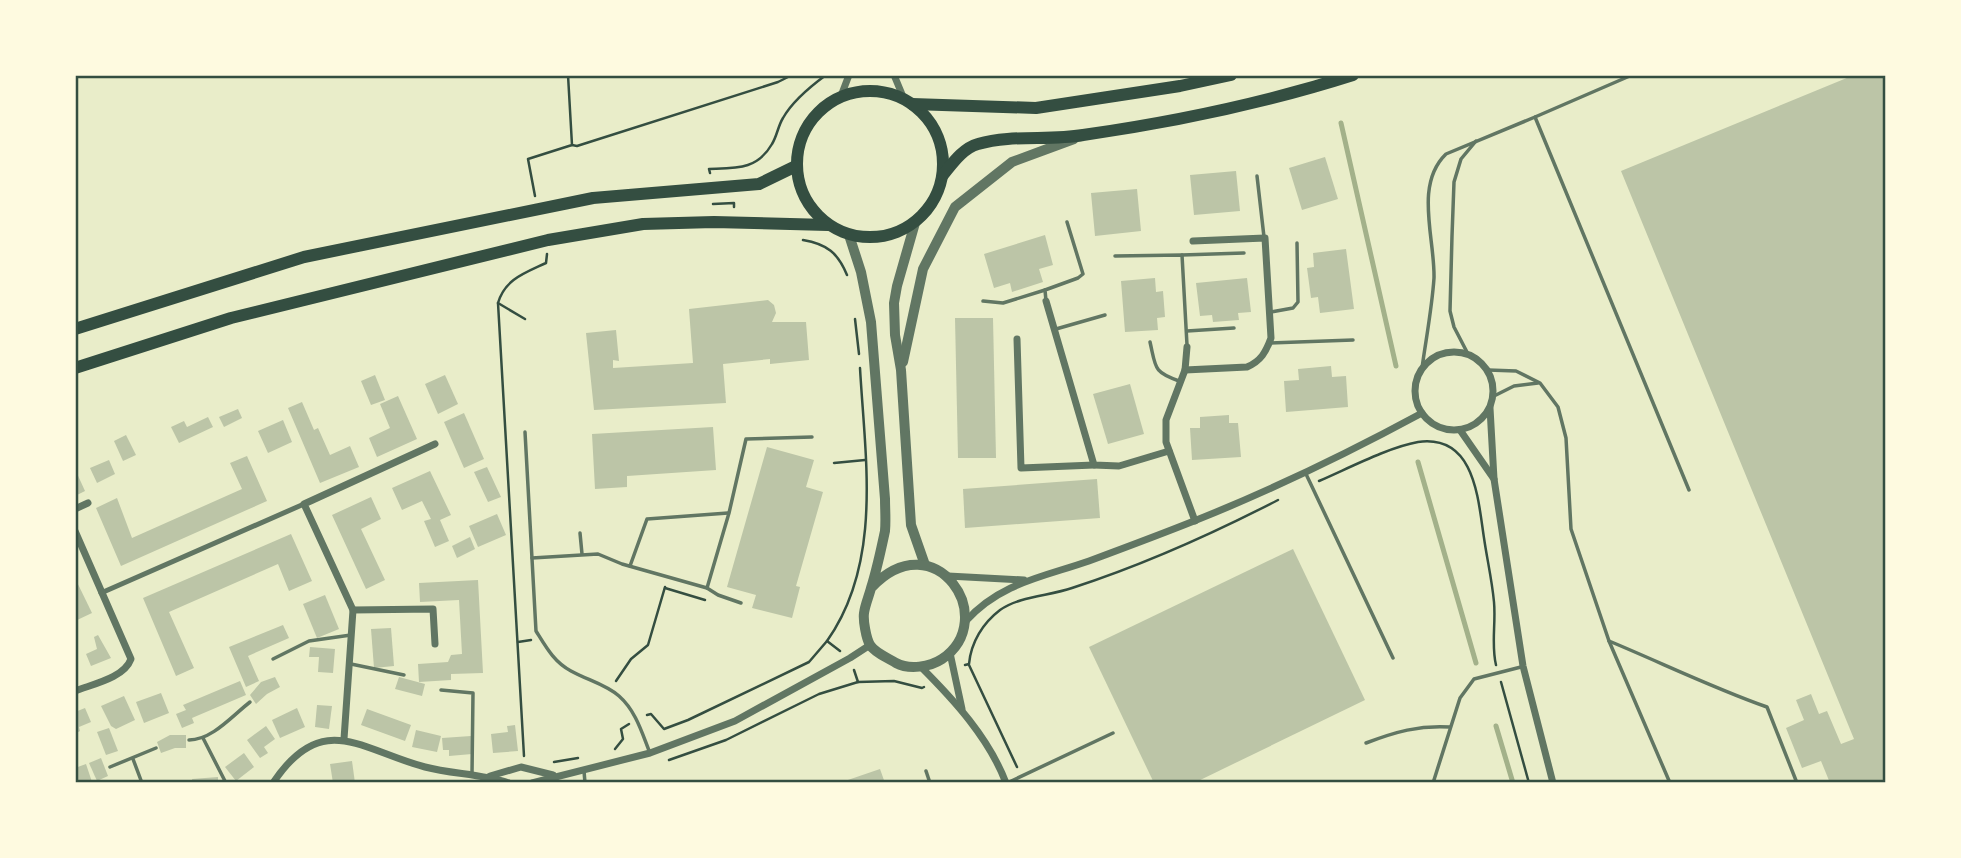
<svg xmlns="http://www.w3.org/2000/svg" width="1961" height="858" viewBox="0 0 1961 858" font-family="'Work Sans',sans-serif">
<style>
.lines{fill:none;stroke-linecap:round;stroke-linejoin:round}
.stream{stroke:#a3b18a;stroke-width:5}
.building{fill:#bcc5a7}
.path{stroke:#344e41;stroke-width:2.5}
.service{stroke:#617663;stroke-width:3.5}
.pedestrian{stroke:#617663;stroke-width:5}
.minor{stroke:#617663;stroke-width:7}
.tertiary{stroke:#617663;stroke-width:10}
.trunk{stroke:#344e41;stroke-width:12}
.neatline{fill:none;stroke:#344e41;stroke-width:2.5}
</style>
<rect width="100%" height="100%" fill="#e9edc9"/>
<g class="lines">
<g class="stream">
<path d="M1341 123 1396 366"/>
<path d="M1418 462 1476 663"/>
<path d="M1496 726 1513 783"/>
</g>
</g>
<g class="building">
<path d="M1854 75H1886V783H1830L1821 761 1802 768 1786 728 1804 720 1796 700 1811 694 1819 714 1827 711 1841 744 1854 739 1621 171Z"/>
<path d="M1325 157 1338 199 1302 210 1289 168Z"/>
<path d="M1236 171 1240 211 1194 215 1190 175Z"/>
<path d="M1137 189 1141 231 1095 236 1091 193Z"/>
<path d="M1045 235 1053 265 1039 269 1043 282 1012 292 1010 283 994 288 984 254Z"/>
<path d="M1346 249 1354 309 1320 313 1318 297 1311 298 1307 268 1314 267 1313 253Z"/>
<path d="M1155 278 1156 292 1163 291 1165 317 1157 318 1158 330 1125 332 1121 281Z"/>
<path d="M1247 278 1251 312 1238 313 1239 320 1213 322 1212 315 1200 316 1196 283Z"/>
<path d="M768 300 774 305 776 313 772 322H806L809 360 770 364V359L723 364 726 403 594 410 586 333 616 330 619 361 613 360V368L693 363 689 309Z"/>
<path d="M955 318H993L996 458H958Z"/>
<path d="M1331 366 1332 377 1346 376 1348 407 1286 412 1284 381 1299 380 1298 369Z"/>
<path d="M375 375 385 400 371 405 361 381Z"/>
<path d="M445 375 458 404 438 414 425 384Z"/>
<path d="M1130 384 1144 434 1108 444 1093 394Z"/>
<path d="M398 396 417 439 377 457 369 438 390 428 380 404Z"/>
<path d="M302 402 314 430 318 428 330 455 350 446 359 467 320 483 288 408Z"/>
<path d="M238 409 242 418 224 427 219 417Z"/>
<path d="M464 413 484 459 464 468 444 422Z"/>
<path d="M1229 415V423H1238L1241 457 1192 460 1190 428H1200V417Z"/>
<path d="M208 417 213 427 179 443 171 427 184 421 187 427Z"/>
<path d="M283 420 292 442 268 453 258 431Z"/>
<path d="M713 427 716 470 627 476V487L595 489 592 434Z"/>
<path d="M126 435 136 455 123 461 114 441Z"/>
<path d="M767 447 814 460 806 487 823 492 796 586 800 587 792 618 752 608 756 595 727 587Z"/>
<path d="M247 456 267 501 121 566 96 508 117 498 132 538 242 489 230 463Z"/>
<path d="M109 460 115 474 97 483 90 468Z"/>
<path d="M487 467 501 497 488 502 474 472Z"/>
<path d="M75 469 85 491 75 496Z"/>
<path d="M430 471 451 515 440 520 449 541 435 547 424 521 431 519 422 501 402 510 392 488Z"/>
<path d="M1097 479 1100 518 965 528 963 489Z"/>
<path d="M371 497 381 519 361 529 385 580 366 589 332 515Z"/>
<path d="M497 514 506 535 478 547 469 526Z"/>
<path d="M291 534 312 581 289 591 278 564 169 612 194 668 176 676 143 598Z"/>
<path d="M470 537 475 549 457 558 452 546Z"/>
<path d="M1293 549 1365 700 1194 783H1154L1089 647Z"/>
<path d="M75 578 92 613 75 621Z"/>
<path d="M478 580 483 673 451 674V680L419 682 418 664 448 662 451 655 462 654 459 600 420 602 419 583Z"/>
<path d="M325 595 339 629 317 638 303 604Z"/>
<path d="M283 625 289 638 248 656 259 681 246 687 229 647Z"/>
<path d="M391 628 394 666 374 668 371 629Z"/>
<path d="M98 635 111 658 91 666 86 654 97 649 94 637Z"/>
<path d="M310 647 335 649 333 673 318 672 319 657H309Z"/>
<path d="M275 677 280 687 267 694 256 704 250 695 261 682Z"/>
<path d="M399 677 425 684 422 696 395 689Z"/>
<path d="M240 681 246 695 192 718 194 723 182 728 176 714 186 710 183 705Z"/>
<path d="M161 693 169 713 144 723 136 702Z"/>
<path d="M124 696 135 720 116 729 111 726 101 706Z"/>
<path d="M317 705 332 706 329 729 315 727Z"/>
<path d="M85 708 91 722 79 727 80 731 75 734V712Z"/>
<path d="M297 708 305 727 280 738 272 720Z"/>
<path d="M367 709 411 725 405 741 361 725Z"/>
<path d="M515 725 518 751 493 753 491 734 508 732 507 726Z"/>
<path d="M266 726 275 739 264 747 268 753 260 758 247 740Z"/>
<path d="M109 728 118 751 106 755 97 732Z"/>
<path d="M416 730 441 736 437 752 412 747Z"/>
<path d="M170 735H186V748H175L161 753 157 742Z"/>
<path d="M471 736 472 754 449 756V750H443L442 738Z"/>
<path d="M244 753 254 767 236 781 225 767Z"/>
<path d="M101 758 108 776 97 781 89 763Z"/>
<path d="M352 761 355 783H333L330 764Z"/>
<path d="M86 764 92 782 79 783 75 768Z"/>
<path d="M880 769 885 783H842V782Z"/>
<path d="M218 777V783H193L192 779Z"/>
</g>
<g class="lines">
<g class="path">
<path d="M572 145 577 146 778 82 792 75"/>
<path d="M710 173 709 169C736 168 757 170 772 144 777 136 778 126 783 118 792 102 811 86 826 75"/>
<path d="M535 196 528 159 572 145 568 75"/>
<path d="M713 204 734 203V207"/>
<path d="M803 240C827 244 838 253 847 275"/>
<path d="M498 303 525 319"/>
<path d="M855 319 859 354"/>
<path d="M834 463 865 460"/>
<path d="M1319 481C1347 469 1389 447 1418 442 1475 434 1478 499 1484 538 1487 559 1492 580 1494 602 1496 623 1491 645 1496 665"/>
<path d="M665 588 705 600"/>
<path d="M518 642 531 640"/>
<path d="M840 651 827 641C883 562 865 458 860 368"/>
<path d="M965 665 969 664C971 642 983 623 1000 610 1020 596 1049 596 1072 588 1143 565 1212 534 1278 500"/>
<path d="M969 665 1017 767"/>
<path d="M854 670 858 682 894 681 922 688 924 687"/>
<path d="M616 681 631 659 648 645 665 587"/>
<path d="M1501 682 1529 783"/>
<path d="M647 715 651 714 664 729 688 720 809 662 827 641"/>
<path d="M615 749 623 739 621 729 629 724"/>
<path d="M524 756 498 303C505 279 525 273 546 263L547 254"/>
<path d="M669 760 726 740 819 694 858 682"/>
<path d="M554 762 578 758"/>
</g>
<g class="service">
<path d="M1535 117 1632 75"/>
<path d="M1257 176 1264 237"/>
<path d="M1182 255 1244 253"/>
<path d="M1115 256 1182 255 1187 345"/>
<path d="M983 301 1003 303 1045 290"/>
<path d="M1046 301 1045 290 1078 278 1083 274 1067 222"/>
<path d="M1271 312 1293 308 1298 302 1297 243"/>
<path d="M1056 329 1105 315"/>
<path d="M1187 331 1234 328"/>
<path d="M1150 342C1156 368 1153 372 1179 381"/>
<path d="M1269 343 1353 340"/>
<path d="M1468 354 1454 327 1450 311 1452 236 1454 182 1461 159 1476 141"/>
<path d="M1422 368C1426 339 1432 308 1434 278 1435 238 1414 185 1446 154L1535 117 1689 490"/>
<path d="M1488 370 1516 371 1540 383 1558 407 1566 438 1571 529 1609 641 1670 783"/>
<path d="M1494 396 1514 386 1538 383"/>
<path d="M525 432 536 631C546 647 554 662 571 671 587 680 605 684 619 696 636 711 642 733 650 753"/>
<path d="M1306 474 1393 658"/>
<path d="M580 533 582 554"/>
<path d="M532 558 598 554 622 564 707 588 729 513 746 439 812 437"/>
<path d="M630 566 647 519 728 513"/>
<path d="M707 588 718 595 741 603"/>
<path d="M1609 641C1662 663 1713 688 1767 707L1797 783"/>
<path d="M273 659 309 641 351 635"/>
<path d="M351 664 404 675"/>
<path d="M441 690 473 693 472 774"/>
<path d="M203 738 226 783"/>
<path d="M189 740C212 740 232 716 250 702"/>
<path d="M1366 743C1395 732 1419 725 1450 727"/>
<path d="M133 759 142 783"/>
<path d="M110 767 156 748"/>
<path d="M584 771 585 783"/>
<path d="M926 771 930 783"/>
<path d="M1007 783 1113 733"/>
<path d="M1433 783 1460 698 1474 679 1521 667"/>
</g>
<path class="pedestrian" d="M101 593 304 504"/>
<g class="minor">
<path d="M894 75 904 99"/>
<path d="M841 96 849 75"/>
<path d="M1046 301 1094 465 1119 466 1169 451"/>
<path d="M1017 339 1021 468 1094 465"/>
<path d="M1187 347 1185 370 1166 420V442L1195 521"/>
<circle cx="1454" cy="391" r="39"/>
<path d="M1185 370 1247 367C1261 361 1266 352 1271 338L1265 238 1193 241"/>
<path d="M1490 408 1494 479 1523 666 1553 783"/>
<path d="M1460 430 1494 479"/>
<path d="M75 509 88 503"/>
<path d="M75 531 131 659C124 678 93 684 75 691"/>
<path d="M948 576 1024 580"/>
<path d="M353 610 433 609 435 644"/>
<path d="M966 621C1000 583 1043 577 1089 561 1124 548 1159 535 1194 521 1272 490 1348 453 1422 413"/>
<path d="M950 653 962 709"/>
<path d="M921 667C954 700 989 738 1006 783"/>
<path d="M344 739 353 610 304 504 435 444"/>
<path d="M490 776 521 767 553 775"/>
<path d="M273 783C322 709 361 750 425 767 452 774 481 774 509 783"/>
<path d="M532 783 650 753 735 721 850 658 870 645"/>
</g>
<g class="tertiary">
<path d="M915 223 897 286 894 303 895 335 901 370 911 525 925 565"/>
<path d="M849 235 861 272 871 322 885 499C885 509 886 520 885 531 881 550 877 569 871 588 869 596 865 605 864 613 863 620 866 638 870 645 875 653 888 658 896 663 909 670 930 667 942 659 1001 619 935 521 872 587"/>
<path d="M903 362 923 269 955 207 1012 162 1074 139"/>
</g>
<g class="trunk">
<circle cx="870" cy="164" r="73"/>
<path d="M912 104 1036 108 1180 86 1231 75"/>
<path d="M943 175C952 164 963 148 978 144 1012 134 1049 141 1083 135 1174 122 1265 103 1353 75"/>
<path d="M75 329 304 257 593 198 759 184 796 166"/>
<path d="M75 368 231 318 548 240 643 224 714 222 828 225"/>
</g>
</g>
<rect width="1961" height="858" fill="none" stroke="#fefae0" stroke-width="154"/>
<rect x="77" y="77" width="1807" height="704" class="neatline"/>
</svg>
